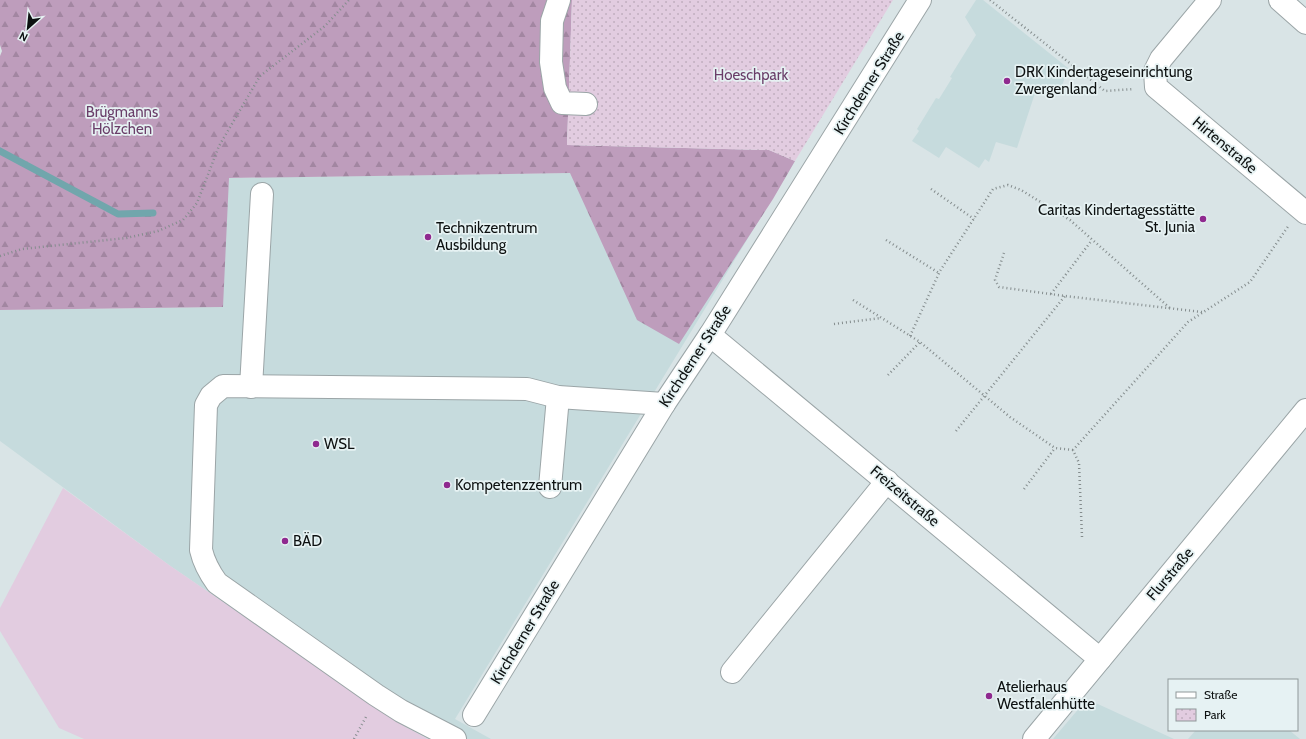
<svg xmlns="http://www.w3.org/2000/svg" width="1306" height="739" viewBox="0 0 1306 739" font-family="Cabin,sans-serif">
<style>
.built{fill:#c6dbdd}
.green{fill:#e2cce0}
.forest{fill:url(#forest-firs)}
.park{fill:url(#park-dots)}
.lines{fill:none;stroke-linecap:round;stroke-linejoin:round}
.stream{stroke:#71a6ac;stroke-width:7}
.minor-casing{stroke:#9ba5a7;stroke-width:24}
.path{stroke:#848c8d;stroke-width:2.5;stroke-dasharray:1 3;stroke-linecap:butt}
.minor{stroke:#fff;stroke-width:22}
.poi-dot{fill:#8f298f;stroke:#e6f2f3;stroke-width:1.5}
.labels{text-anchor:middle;stroke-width:3.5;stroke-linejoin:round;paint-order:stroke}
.poi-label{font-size:15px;fill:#0d1111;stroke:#e6f2f3;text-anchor:start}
.park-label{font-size:15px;fill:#6a3e69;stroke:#e6f2f3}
.street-label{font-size:15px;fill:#0d1111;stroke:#e6f2f3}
</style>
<defs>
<pattern id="forest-firs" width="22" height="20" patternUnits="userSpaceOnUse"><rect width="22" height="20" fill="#be9dbc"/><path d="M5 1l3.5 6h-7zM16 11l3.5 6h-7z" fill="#a286a1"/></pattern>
<pattern id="park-dots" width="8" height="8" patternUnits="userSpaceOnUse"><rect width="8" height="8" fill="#e2cce0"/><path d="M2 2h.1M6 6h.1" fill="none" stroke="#c1aebf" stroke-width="1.8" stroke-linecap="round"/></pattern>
</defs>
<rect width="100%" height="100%" fill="#d9e4e6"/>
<g class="built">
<path d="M976 0H983L1068 68 1060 92 1038 84 1017 148 996 142 989 162 985 159 979 168 946 147 939 158 912 141 919 131 917 129 936 98 939 99 952 78 950 77 976 35 965 17Z"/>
<path d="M795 161 455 719 491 739H429L404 726 169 565 0 441V310L222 307 228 178 570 173Z"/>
<path d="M1087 699 1174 739H1053Z"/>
<path d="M1196 730H1289L1300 739H1188Z"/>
</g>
<path class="green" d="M63 488 169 565 404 726 428 739H84L59 728 0 631V608Z"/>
<path class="forest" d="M0 0H572L567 145 769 150 795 161 773 199 679 344 637 320 570 173 229 178 223 307 0 310V56L2 51 0 45Z"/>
<path class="park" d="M572 0H893L795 161 769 150 567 145Z"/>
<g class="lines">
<path class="stream" d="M0 151 118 214 153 213"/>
<g class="minor-casing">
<g id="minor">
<path d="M559 0 552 21 551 62 555 88 562 103 586 104"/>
<path d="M1210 0 1161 59 1155 71 1156 87 1306 213"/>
<path d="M1280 0 1306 23"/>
<path d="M710 335 1100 659"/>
<path d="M251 387 262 194"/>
<path d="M550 487 558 397"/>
<path d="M732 672 887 481"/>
<path d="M474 715 664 404 710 335 920 0"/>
<path d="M455 739 401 711 376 695 217 583C209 572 204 563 201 550L206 405 211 396 223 386 527 389 558 397 664 404"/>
<path d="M1034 739 1306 410"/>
</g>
</g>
<g class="path">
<path d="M990 0 1105 91 1134 89"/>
<path d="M931 189 974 219"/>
<path d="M886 240 939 273"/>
<path d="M1004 253 995 280 999 287 1065 296 1202 312"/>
<path d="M0 256 22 249 126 238 158 231 183 220 197 203 219 146 260 76 325 26 349 0"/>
<path d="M1051 294 1092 240"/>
<path d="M853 300 920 342 1010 417 1055 448 1073 450"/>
<path d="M834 324 881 318"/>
<path d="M910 336 940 271 993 189 1008 185 1021 190 1070 220 1171 309"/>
<path d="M888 375 920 342"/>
<path d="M956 431 1065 296"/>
<path d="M1024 489 1055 448"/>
<path d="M1082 537 1079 463 1073 450 1188 322 1250 282 1289 225"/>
<path d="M354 739 367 715"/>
</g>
<use href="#minor" class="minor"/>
</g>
<g class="poi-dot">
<circle cx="1007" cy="81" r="4"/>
<circle cx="1203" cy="219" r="4"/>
<circle cx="428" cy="237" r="4"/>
<circle cx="316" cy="444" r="4"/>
<circle cx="447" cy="485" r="4"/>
<circle cx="285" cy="541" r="4"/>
<circle cx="989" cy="696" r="4"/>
</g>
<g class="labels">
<g class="poi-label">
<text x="1015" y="77">DRK Kindertageseinrichtung<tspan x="1015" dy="17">Zwergenland</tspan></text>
<text x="1195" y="215" text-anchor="end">Caritas Kindertagesstätte<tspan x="1195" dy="17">St. Junia</tspan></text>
<text x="436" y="233">Technikzentrum<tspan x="436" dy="17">Ausbildung</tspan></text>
<text x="324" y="449">WSL</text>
<text x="455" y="490">Kompetenzzentrum</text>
<text x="293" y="546">BÄD</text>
<text x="997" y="692">Atelierhaus<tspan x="997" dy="17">Westfalenhütte</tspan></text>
</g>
<g class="park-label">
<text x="751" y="80">Hoeschpark</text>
<text x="122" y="117">Brügmanns<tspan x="122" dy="17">Hölzchen</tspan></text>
</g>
<g class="street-label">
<text transform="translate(869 83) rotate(-58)" y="5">Kirchderner Straße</text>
<text transform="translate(1225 145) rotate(40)" y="5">Hirtenstraße</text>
<text transform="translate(695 356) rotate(-57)" y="5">Kirchderner Straße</text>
<text transform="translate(905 496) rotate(40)" y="5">Freizeitstraße</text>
<text transform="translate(1170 574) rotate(-50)" y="5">Flurstraße</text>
<text transform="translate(525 632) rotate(-59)" y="5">Kirchderner Straße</text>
</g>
</g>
<rect x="1168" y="679" width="130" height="52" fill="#e6f2f3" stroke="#8f9899"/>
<rect x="1176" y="692" width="20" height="6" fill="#ffffff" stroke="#8f9899"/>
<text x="1204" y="699" font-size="12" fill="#0d1111">Straße</text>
<rect x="1176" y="709" width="20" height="12" fill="url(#park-dots)" stroke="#8f9899"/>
<text x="1204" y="719" font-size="12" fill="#0d1111">Park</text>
<g transform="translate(28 28) rotate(207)" stroke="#e6f2f3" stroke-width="3" paint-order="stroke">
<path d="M0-3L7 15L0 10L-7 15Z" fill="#0d1111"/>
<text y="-6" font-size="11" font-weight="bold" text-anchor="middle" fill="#0d1111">N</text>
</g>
</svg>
